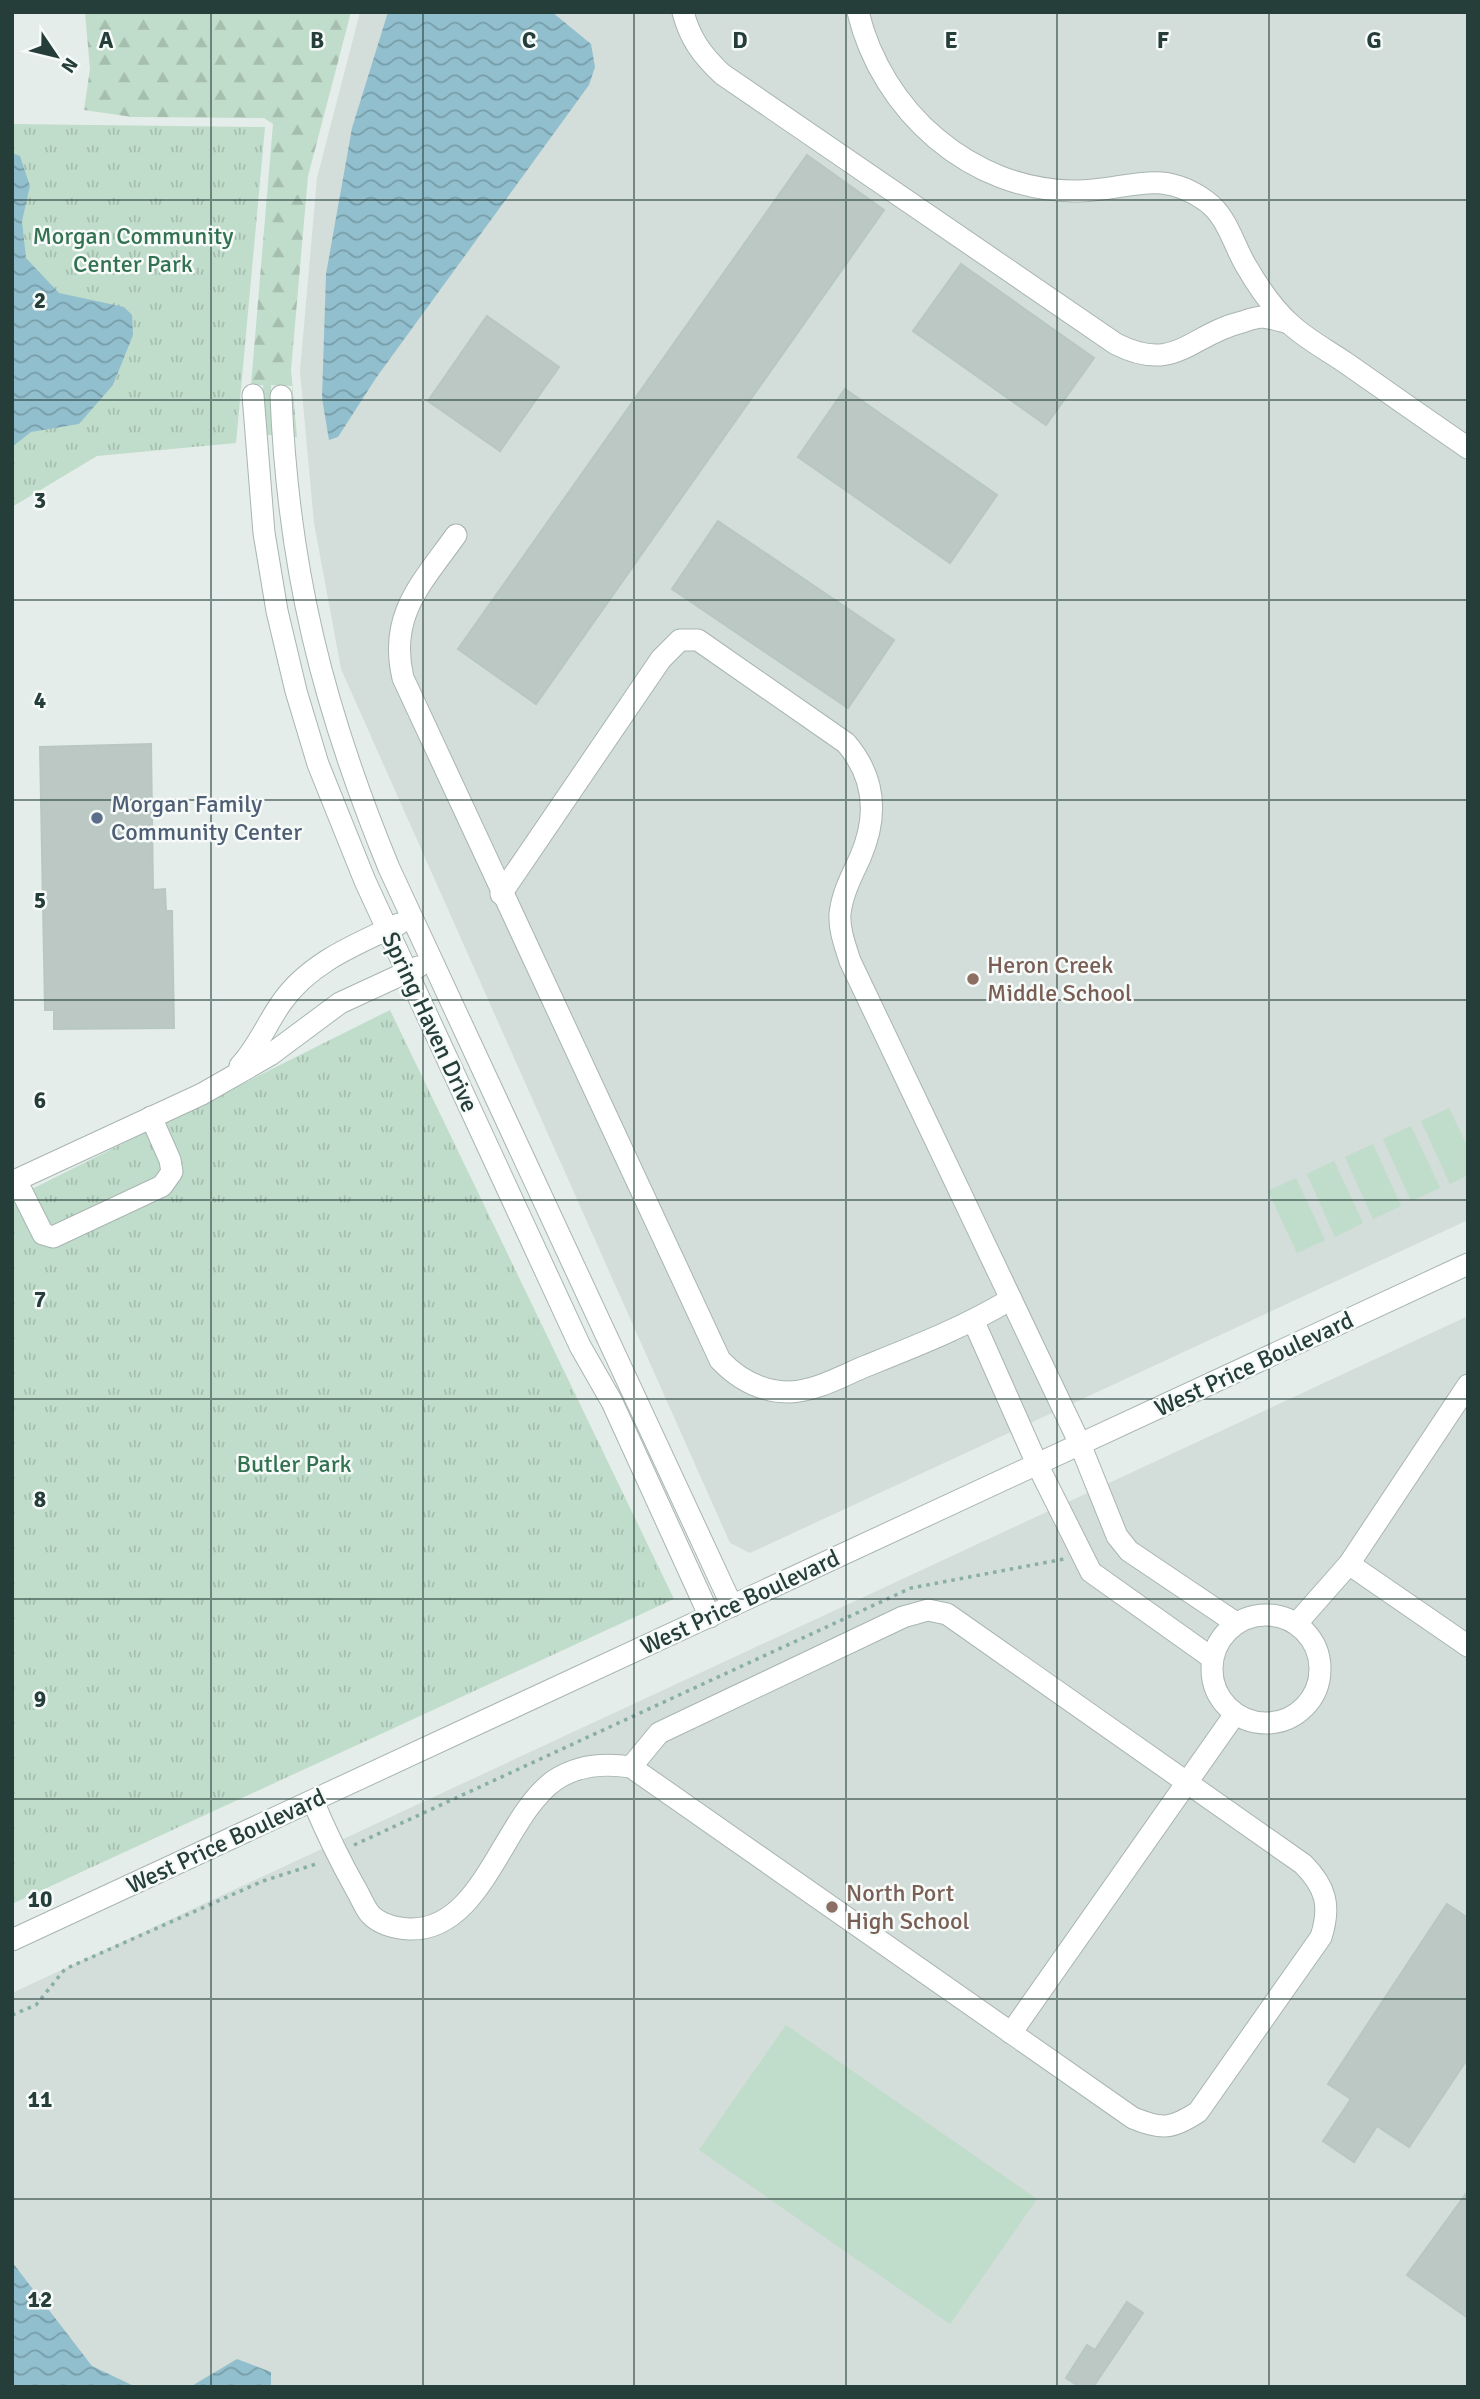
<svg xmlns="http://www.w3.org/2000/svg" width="1480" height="2399" viewBox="0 0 1480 2399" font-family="Signika,sans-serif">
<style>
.built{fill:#d3ddd9}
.grass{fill:#c0dcca}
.forest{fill:url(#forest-firs)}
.park{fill:url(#park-tufts)}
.water{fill:url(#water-waves)}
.building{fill:#bbc8c4;stroke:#b8c7c2;stroke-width:2}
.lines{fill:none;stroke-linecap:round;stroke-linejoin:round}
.minor-casing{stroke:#a8b5b2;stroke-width:23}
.path{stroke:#88aea6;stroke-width:3.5;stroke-dasharray:3.5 5;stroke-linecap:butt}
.minor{stroke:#fff;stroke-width:21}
.grid{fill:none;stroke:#253e3a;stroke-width:2;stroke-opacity:0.55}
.service-dot{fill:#5c6f8a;stroke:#f6faf8;stroke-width:2.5}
.education-dot{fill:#8d6e63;stroke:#f6faf8;stroke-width:2.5}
.labels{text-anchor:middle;stroke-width:5;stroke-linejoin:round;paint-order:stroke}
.park-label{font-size:24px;fill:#327251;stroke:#f6faf8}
.service-label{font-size:24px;fill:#4e5e75;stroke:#f6faf8;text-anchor:start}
.education-label{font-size:24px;fill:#785e54;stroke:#f6faf8;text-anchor:start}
.street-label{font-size:24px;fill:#253e3a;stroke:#f6faf8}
.grid-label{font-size:23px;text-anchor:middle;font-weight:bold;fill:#253e3a;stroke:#f6faf8;stroke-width:5;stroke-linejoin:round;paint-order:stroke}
</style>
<defs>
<pattern id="forest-firs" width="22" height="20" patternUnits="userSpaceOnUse" patternTransform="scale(1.75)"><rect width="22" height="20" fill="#c0dcca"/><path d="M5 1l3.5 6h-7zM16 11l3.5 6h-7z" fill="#a5beae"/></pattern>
<pattern id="park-tufts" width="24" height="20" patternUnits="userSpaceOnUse" patternTransform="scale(1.75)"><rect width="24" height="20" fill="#c0dcca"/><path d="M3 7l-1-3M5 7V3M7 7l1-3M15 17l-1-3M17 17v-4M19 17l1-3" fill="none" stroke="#a5beae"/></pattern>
<pattern id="water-waves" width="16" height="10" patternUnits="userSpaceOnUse" patternTransform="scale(1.75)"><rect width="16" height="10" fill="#92bfce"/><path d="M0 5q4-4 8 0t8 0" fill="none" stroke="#779da8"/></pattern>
</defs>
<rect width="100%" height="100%" fill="#e5edea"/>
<g class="built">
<path d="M360 12H1468V1220L750 1553 730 1543 341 669 314 523 300 371 317 178Z"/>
<path d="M1468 1316V2387H12V1993Z"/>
</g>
<g class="grass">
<path d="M1449 1108 1468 1148V1175L1450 1184 1421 1121Z"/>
<path d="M1411 1126 1440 1188 1411 1201 1383 1139Z"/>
<path d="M1373 1144 1401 1206 1373 1219 1345 1157Z"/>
<path d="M1334 1161 1363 1223 1335 1237 1307 1174Z"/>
<path d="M1296 1178 1325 1240 1297 1253 1268 1191Z"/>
<path d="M786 2025 1037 2199 950 2324 699 2150Z"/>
</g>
<path class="forest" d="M85 12H351L308 176 291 370 297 437H294L292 386 271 385 272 435H266L263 385H251L273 124 264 118 132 117 84 110 90 69Z"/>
<g class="park">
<path d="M12 124 265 127 236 443 97 456 12 507Z"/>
<path d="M390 1010 674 1599 12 1904V1199Z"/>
</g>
<g class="water">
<path d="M388 12H552L591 44 595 67 589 85 376 378 338 437 329 440 322 398 326 274 352 128Z"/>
<path d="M12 153 20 156 30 186 22 221 26 258 59 293 124 307 132 315 133 335 113 385 79 424 31 432 12 447Z"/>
<path d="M12 2262 92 2366 136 2387H12Z"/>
<path d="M237 2359 271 2372V2387H190Z"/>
</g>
<g class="building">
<path d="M807 155 884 210 536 704 458 649Z"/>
<path d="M961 264 1094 358 1046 425 913 331Z"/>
<path d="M487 316 559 367 500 451 428 401Z"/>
<path d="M845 389 997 495 950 563 798 457Z"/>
<path d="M718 521 894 640 848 708 672 589Z"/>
<path d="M151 744 153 890 165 889 166 911H172L174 1028 54 1029V1010H45L40 747Z"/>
<path d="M1447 1904 1468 1918V2058L1409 2147 1377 2126 1354 2162 1323 2141 1351 2099 1328 2084Z"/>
<path d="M1468 2191V2318L1407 2275Z"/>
<path d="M1127 2302 1143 2313 1093 2387H1080L1066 2378 1087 2345 1095 2350Z"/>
</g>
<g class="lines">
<g class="minor-casing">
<g id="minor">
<path d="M683 12C690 39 702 55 722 74L1116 344C1176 374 1189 335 1242 322 1248 320 1256 317 1263 317 1271 318 1281 321 1289 323"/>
<path d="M858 12C882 112 971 190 1074 191 1127 192 1158 166 1206 201 1227 216 1233 243 1245 264 1257 285 1271 306 1289 323 1306 339 1327 350 1346 363 1386 391 1427 420 1468 448"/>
<path d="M253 395 264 533 277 611 296 691 318 764 365 881 580 1346 612 1402 710 1617"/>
<path d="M281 396C288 569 323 708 389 868L732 1606"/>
<path d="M456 535C422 583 388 615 403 678L720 1360C739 1380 762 1392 790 1392 816 1391 842 1376 866 1366 916 1346 965 1327 1011 1299"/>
<path d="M501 894 661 659 680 640H698L846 743C876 778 878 817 860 858 852 875 842 894 840 914 839 930 845 945 850 961L1080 1444 1117 1536 1129 1551 1236 1623"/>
<path d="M240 1066C258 1047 267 1023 282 1002 310 962 357 944 399 924"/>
<path d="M16 1180 43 1234 53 1237 162 1186 172 1172 170 1160 151 1117"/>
<path d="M12 1182 202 1094 270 1055 340 1003 418 967"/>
<path d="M974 1322 1037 1464 1091 1572 1212 1658"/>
<path d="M1349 1564 1468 1646"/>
<circle cx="1266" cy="1669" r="54"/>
<path d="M1297 1623 1349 1564 1468 1385"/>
<path d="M313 1801C326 1832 340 1861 357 1891 361 1898 365 1908 370 1914 380 1925 395 1928 409 1929 483 1932 503 1816 555 1780 579 1764 605 1763 631 1767L1133 2118C1162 2130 1172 2129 1198 2112L1321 1937C1331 1906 1326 1887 1303 1864L947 1614 928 1610 903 1617 659 1733 631 1767"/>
<path d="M12 1940 1468 1264"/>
<path d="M1011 2033 1235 1714"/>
</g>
</g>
<g class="path">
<path d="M354 1845 911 1588 1064 1559"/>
<path d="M12 2015 36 2005 65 1969 263 1881 319 1863"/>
</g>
<use href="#minor" class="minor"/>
</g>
<path class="grid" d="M211 12V2387M423 12V2387M634 12V2387M846 12V2387M1057 12V2387M1269 12V2387M12 200H1468M12 400H1468M12 600H1468M12 800H1468M12 1000H1468M12 1200H1468M12 1399H1468M12 1599H1468M12 1799H1468M12 1999H1468M12 2199H1468"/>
<circle class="service-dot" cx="97" cy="818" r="7"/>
<g class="education-dot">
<circle cx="973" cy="979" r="7"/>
<circle cx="832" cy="1907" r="7"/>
</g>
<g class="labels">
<g class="park-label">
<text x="133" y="244">Morgan Community<tspan x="133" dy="28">Center Park</tspan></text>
<text x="294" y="1472">Butler Park</text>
</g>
<g class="service-label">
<text x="111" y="812">Morgan Family<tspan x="111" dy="28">Community Center</tspan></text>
</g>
<g class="education-label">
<text x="987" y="973">Heron Creek<tspan x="987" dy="28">Middle School</tspan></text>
<text x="846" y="1901">North Port<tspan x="846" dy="28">High School</tspan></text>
</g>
<g class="street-label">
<text transform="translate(430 1022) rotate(65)" y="8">Spring Haven Drive</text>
<text transform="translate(1254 1364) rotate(-25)" y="8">West Price Boulevard</text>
<text transform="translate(740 1602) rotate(-25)" y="8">West Price Boulevard</text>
<text transform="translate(226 1841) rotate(-25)" y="8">West Price Boulevard</text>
</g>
</g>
<g class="grid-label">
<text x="106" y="48">A</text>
<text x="317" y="48">B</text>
<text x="529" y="48">C</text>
<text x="740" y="48">D</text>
<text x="951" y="48">E</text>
<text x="1163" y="48">F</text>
<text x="1374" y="48">G</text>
<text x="40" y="308">2</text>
<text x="40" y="508">3</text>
<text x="40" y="708">4</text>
<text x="40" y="908">5</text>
<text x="40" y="1108">6</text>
<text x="40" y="1307">7</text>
<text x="40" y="1507">8</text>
<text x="40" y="1707">9</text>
<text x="40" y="1907">10</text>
<text x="40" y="2107">11</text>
<text x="40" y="2307">12</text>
</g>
<rect width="1480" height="2399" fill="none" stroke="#253e3a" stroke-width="28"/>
<g transform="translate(56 56) rotate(125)" stroke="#f6faf8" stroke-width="5" paint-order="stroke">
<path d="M0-5L12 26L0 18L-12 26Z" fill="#253e3a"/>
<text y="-10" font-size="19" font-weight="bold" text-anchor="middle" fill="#253e3a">N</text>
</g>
</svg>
